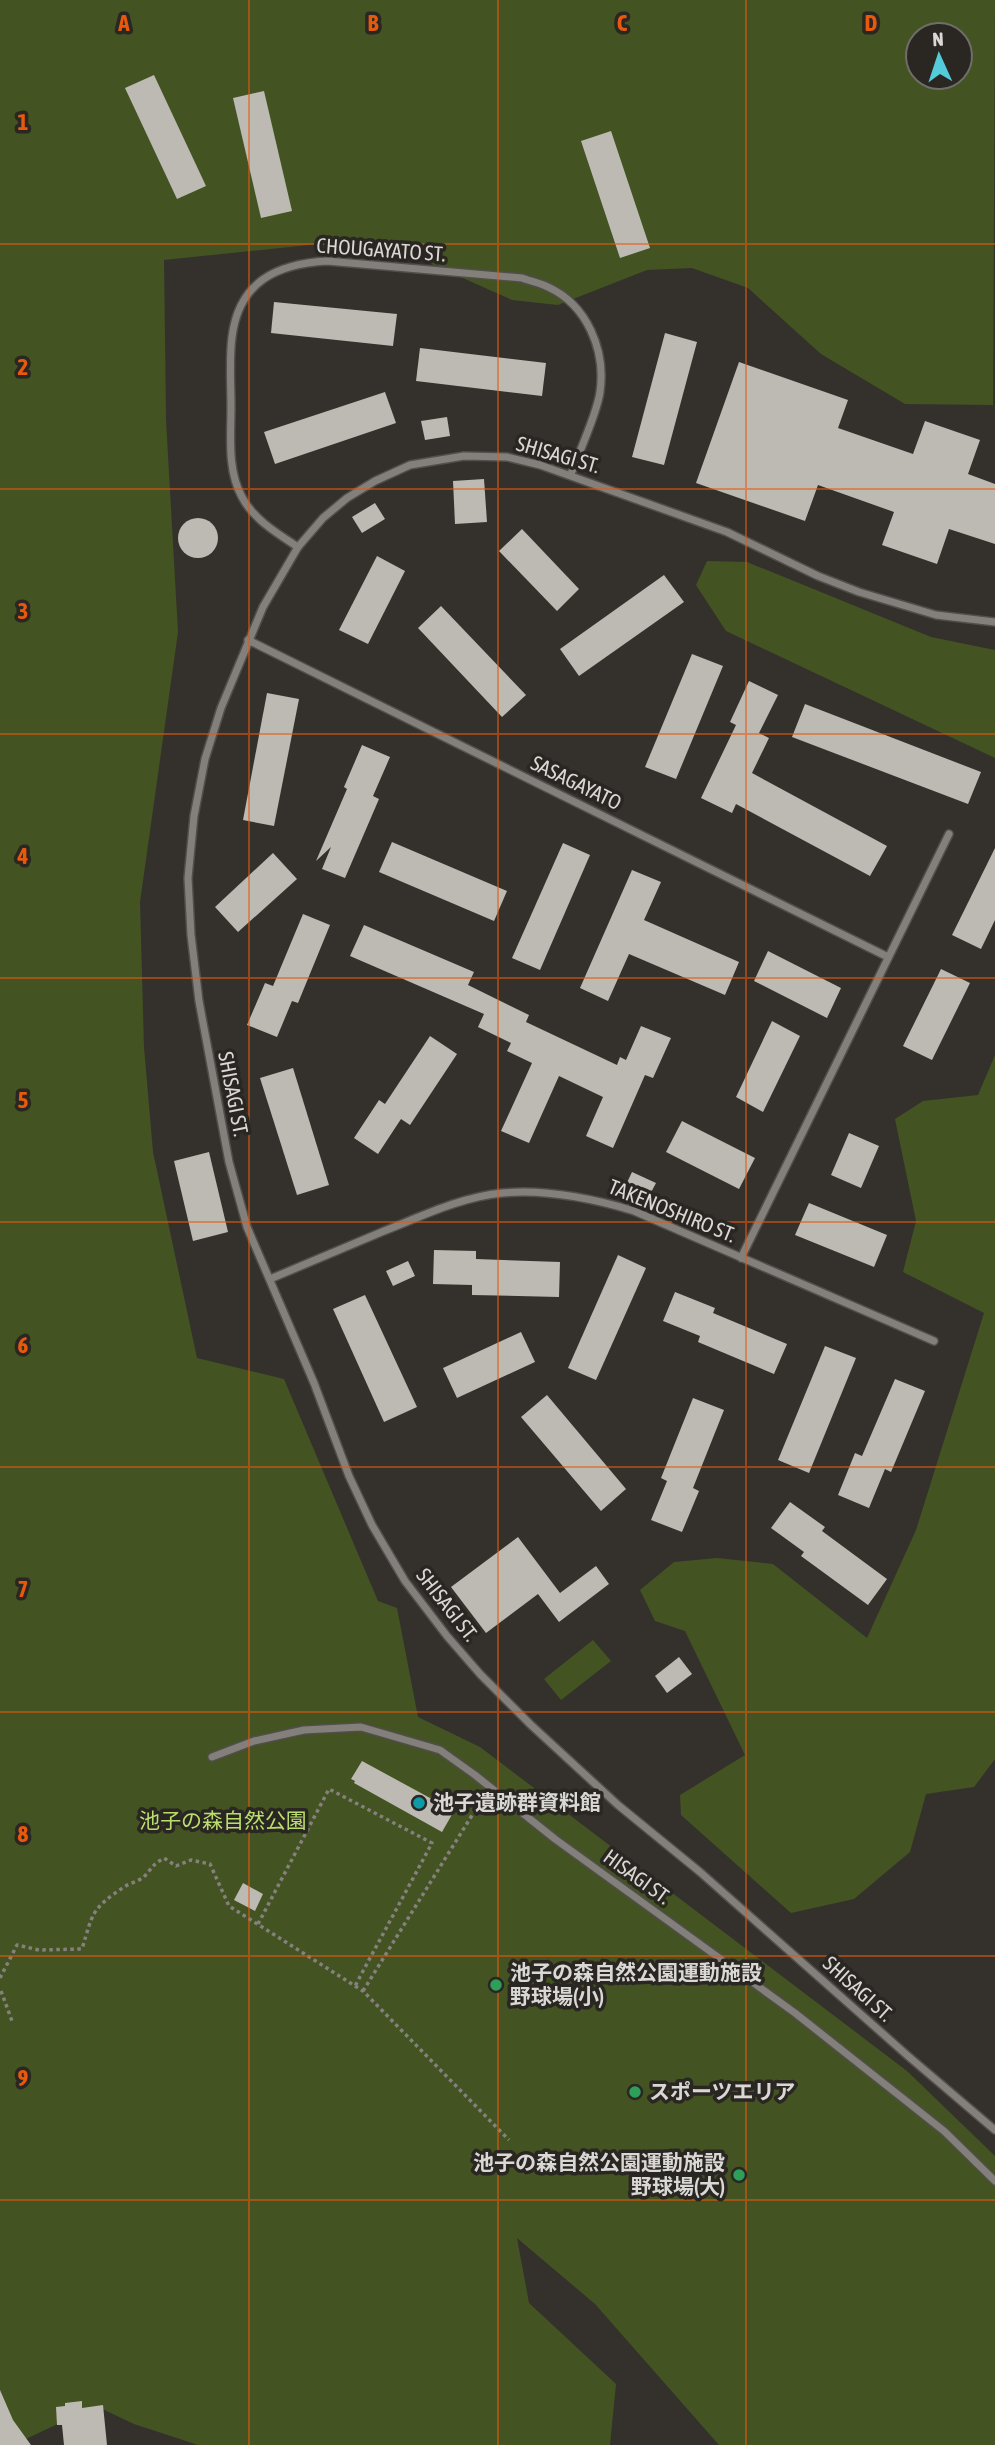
<svg xmlns="http://www.w3.org/2000/svg" width="995" height="2445" viewBox="0 0 995 2445" font-family="'Asap Condensed','Noto Sans JP',sans-serif">
<style>
.green{fill:#435322;fill-rule:evenodd}
.building{fill:#bdbab4}
.lines{fill:none;stroke-linecap:round;stroke-linejoin:round}
.service-casing{stroke:#514e4b;stroke-width:10}
.path{stroke:#84817e;stroke-width:3.5;stroke-dasharray:3.5 3.5;stroke-linecap:butt}
.service{stroke:#837f7a;stroke-width:7}
.grid{fill:none;stroke:#e8590c;stroke-width:2;stroke-opacity:0.55}
.culture-dot{fill:#0f9aa8;stroke:#2a2723;stroke-width:2.5}
.leisure-dot{fill:#2e9e5b;stroke:#2a2723;stroke-width:2.5}
.labels{text-anchor:middle;stroke-width:7;stroke-linejoin:round;paint-order:stroke}
.street-label{font-size:21px;fill:#dad8d5;stroke:#2a2723}
.poi-label{font-size:21px;font-weight:bold;fill:#dad8d5;stroke:#2a2723;text-anchor:start}
.park-label{font-size:21px;fill:#bade6c;stroke:#2a2723}
.grid-label{font-size:23px;text-anchor:middle;font-weight:bold;fill:#e8590c;stroke:#2a2723;stroke-width:7;stroke-linejoin:round;paint-order:stroke}
</style>
<rect width="100%" height="100%" fill="#34312d"/>
<g class="green">
<path d="M0 0H995L993 405 905 404 821 354 748 288 692 268 647 270 558 305 512 300 382 242H337L164 260 166 420 178 632 140 902 144 1047 153 1152 197 1358 284 1379 378 1601 397 1608 418 1717 480 1747 907 2071 995 2156V2445H719L595 2304 517 2238 529 2303 616 2384 610 2445H198L134 2424 96 2406 13 2445H0ZM918 35H960V77H918Z"/>
<path d="M707 561 747 562 931 637 995 650V758L726 631 696 585Z"/>
<path d="M995 1055V1759L974 1787 926 1794 910 1852 854 1899 791 1913 681 1815 680 1795 745 1755 685 1631 655 1621 640 1590 674 1562 717 1558 773 1564 867 1638 916 1530 984 1313 903 1272 916 1221 895 1119 923 1101 978 1095Z"/>
<path d="M593 1640 611 1661 561 1700 544 1679Z"/>
</g>
<g class="building">
<path d="M154 75 206 186 177 199 125 88Z"/>
<path d="M264 91 292 211 261 218 233 98Z"/>
<path d="M611 131 650 248 620 258 581 141Z"/>
<path d="M274 302 397 314 393 346 271 333Z"/>
<path d="M665 333 697 342 664 465 632 457Z"/>
<path d="M420 348 546 363 542 396 416 381Z"/>
<path d="M739 362 848 400 838 428 913 454 925 421 980 440 968 474 995 484V544L949 529 937 564 882 545 894 512 818 485 805 521 696 483Z"/>
<path d="M385 392 396 423 275 464 264 432Z"/>
<path d="M447 417 450 436 425 440 421 421Z"/>
<path d="M484 479 487 522 455 524 453 481Z"/>
<path d="M375 503 385 519 362 533 352 517Z"/>
<circle cx="198" cy="538" r="20"/>
<path d="M522 529 579 589 557 611 499 551Z"/>
<path d="M377 556 405 571 368 644 339 630Z"/>
<path d="M664 575 684 602 579 676 560 649Z"/>
<path d="M441 606 526 695 502 717 418 628Z"/>
<path d="M692 654 723 666 676 779 645 767Z"/>
<path d="M749 681 778 695 759 733 769 738 752 773 887 846 870 876 736 804 732 813 701 798 736 725 730 722Z"/>
<path d="M267 693 299 699 274 826 243 820Z"/>
<path d="M805 704 981 772 968 804 792 737Z"/>
<path d="M362 745 390 757 373 796 379 799 345 878 322 869 331 847 316 861 347 789 344 787Z"/>
<path d="M392 842 507 891 494 921 379 872Z"/>
<path d="M563 843 590 855 540 970 512 958Z"/>
<path d="M995 848V920L981 949 952 935Z"/>
<path d="M273 853 297 879 238 932 215 907Z"/>
<path d="M632 870 661 882 644 920 739 962 725 995 629 954 608 1001 580 988Z"/>
<path d="M303 914 330 925 298 1003 292 1001 277 1037 247 1025 265 983 273 986Z"/>
<path d="M364 925 474 972 468 985 529 1015 526 1022 617 1065 620 1057 626 1060 641 1026 671 1038 653 1078 645 1075 613 1148 586 1136 603 1097 559 1076 529 1143 501 1131 532 1063 507 1051 511 1043 478 1027 484 1014 350 956Z"/>
<path d="M768 951 841 988 827 1018 754 981Z"/>
<path d="M941 969 970 983 932 1060 903 1046Z"/>
<path d="M772 1021 800 1036 763 1112 736 1097Z"/>
<path d="M430 1036 457 1054 410 1125 401 1119 378 1154 354 1138 379 1100 385 1104Z"/>
<path d="M293 1068 329 1185 297 1195 260 1078Z"/>
<path d="M682 1121 755 1158 739 1189 666 1152Z"/>
<path d="M849 1133 879 1146 861 1188 831 1175Z"/>
<path d="M209 1152 228 1232 193 1241 174 1161Z"/>
<path d="M632 1172 656 1183 647 1200 624 1189Z"/>
<path d="M809 1203 887 1235 874 1267 795 1235Z"/>
<path d="M434 1250 476 1251V1259L560 1262 559 1297 472 1295V1285L433 1284Z"/>
<path d="M618 1255 646 1268 596 1380 568 1368Z"/>
<path d="M408 1261 415 1276 393 1286 386 1271Z"/>
<path d="M675 1292 715 1308 713 1313 787 1344 774 1374 698 1342 700 1336 663 1321Z"/>
<path d="M365 1295 417 1407 384 1422 333 1309Z"/>
<path d="M521 1332 535 1362 457 1398 443 1368Z"/>
<path d="M825 1346 856 1358 809 1473 778 1460Z"/>
<path d="M895 1379 925 1391 891 1472 885 1469 869 1508 838 1495 855 1453 862 1456Z"/>
<path d="M547 1395 626 1489 601 1511 521 1417Z"/>
<path d="M693 1398 724 1410 693 1488 699 1491 682 1532 651 1520 667 1481 661 1478Z"/>
<path d="M790 1502 825 1527 822 1531 887 1579 868 1605 801 1556 804 1552 771 1528Z"/>
<path d="M518 1537 560 1593 596 1566 609 1584 559 1622 538 1594 486 1633 451 1587Z"/>
<path d="M679 1657 692 1674 667 1693 655 1676Z"/>
<path d="M362 1761 454 1811 442 1832 354 1783 355 1781 351 1779Z"/>
<path d="M243 1883 263 1894 255 1911 234 1900Z"/>
<path d="M0 2390 13 2420 31 2445H0Z"/>
<path d="M82 2401V2408L103 2405 107 2445H64L62 2425H57L56 2407 65 2406V2403Z"/>
</g>
<g class="lines">
<g class="service-casing">
<g id="service">
<path d="M298 547C278 534 253 519 242 497 227 470 231 436 231 407 231 384 229 359 232 337 239 281 277 264 327 261L522 278C530 281 540 283 548 287 587 305 606 350 600 392 597 414 579 452 571 474"/>
<path d="M995 622 936 615 859 592 818 576 727 532 540 465 507 457 464 456 410 465 375 481 347 498 323 518 298 547 263 607 221 708 205 759 194 816 188 878 191 935 199 1001 229 1162 247 1227 314 1383 349 1476 372 1525 405 1581 447 1636 480 1674 531 1725 618 1805 700 1872 908 2056 995 2130"/>
<path d="M248 640 888 957"/>
<path d="M741 1258 949 834"/>
<path d="M270 1279C308 1263 346 1247 384 1231 422 1216 461 1197 502 1193 547 1189 591 1198 634 1211L934 1341"/>
<path d="M212 1757 254 1741 304 1730 361 1727 440 1750 475 1775 555 1839 795 2013 944 2131 995 2181"/>
</g>
</g>
<g class="path">
<path d="M258 1924 329 1789 432 1843 355 1986"/>
<path d="M0 1978 17 1945 39 1950 82 1949C93 1913 91 1909 124 1887 130 1883 139 1881 144 1877 153 1867 152 1865 164 1858L176 1866 191 1860 210 1864 229 1906 363 1991 509 2140"/>
<path d="M1 1991 12 2021"/>
<path d="M363 1991 484 1796"/>
</g>
<use href="#service" class="service"/>
</g>
<path class="grid" d="M249 0V2445M498 0V2445M746 0V2445M0 244H995M0 489H995M0 734H995M0 978H995M0 1222H995M0 1467H995M0 1712H995M0 1956H995M0 2200H995"/>
<circle class="culture-dot" cx="419" cy="1803" r="7"/>
<g class="leisure-dot">
<circle cx="496" cy="1985" r="7"/>
<circle cx="635" cy="2092" r="7"/>
<circle cx="739" cy="2175" r="7"/>
</g>
<g class="labels">
<g class="street-label">
<text transform="translate(381 250) rotate(4)" y="7">CHOUGAYATO ST.</text>
<text transform="translate(558 455) rotate(16)" y="7">SHISAGI ST.</text>
<text transform="translate(576 783) rotate(26)" y="7">SASAGAYATO</text>
<text transform="translate(233 1094) rotate(79)" y="7">SHISAGI ST.</text>
<text transform="translate(672 1211) rotate(22)" y="7">TAKENOSHIRO ST.</text>
<text transform="translate(447 1605) rotate(52)" y="7">SHISAGI ST.</text>
<text transform="translate(637 1877) rotate(36)" y="7">HISAGI ST.</text>
<text transform="translate(858 1989) rotate(42)" y="7">SHISAGI ST.</text>
</g>
<g class="poi-label">
<text x="433" y="1810">池子遺跡群資料館</text>
<text x="510" y="1980">池子の森自然公園運動施設<tspan x="510" dy="24">野球場(小)</tspan></text>
<text x="649" y="2099">スポーツエリア</text>
<text x="725" y="2170" text-anchor="end">池子の森自然公園運動施設<tspan x="725" dy="24">野球場(大)</tspan></text>
</g>
<g class="park-label">
<text x="223" y="1828">池子の森自然公園</text>
</g>
</g>
<g class="grid-label">
<text x="124" y="31">A</text>
<text x="373" y="31">B</text>
<text x="622" y="31">C</text>
<text x="871" y="31">D</text>
<text x="23" y="130">1</text>
<text x="23" y="375">2</text>
<text x="23" y="619">3</text>
<text x="23" y="864">4</text>
<text x="23" y="1108">5</text>
<text x="23" y="1353">6</text>
<text x="23" y="1597">7</text>
<text x="23" y="1842">8</text>
<text x="23" y="2086">9</text>
</g>
<g transform="translate(939 56) rotate(357)"><circle r="33" fill="#2a2723" stroke="#706e6a" stroke-width="2"/>
<path d="M0-5L12 26L0 18L-12 26Z" fill="#53cbdb"/>
<text y="-10" font-size="19" font-weight="bold" text-anchor="middle" fill="#dad8d5">N</text>
</g>
</svg>
